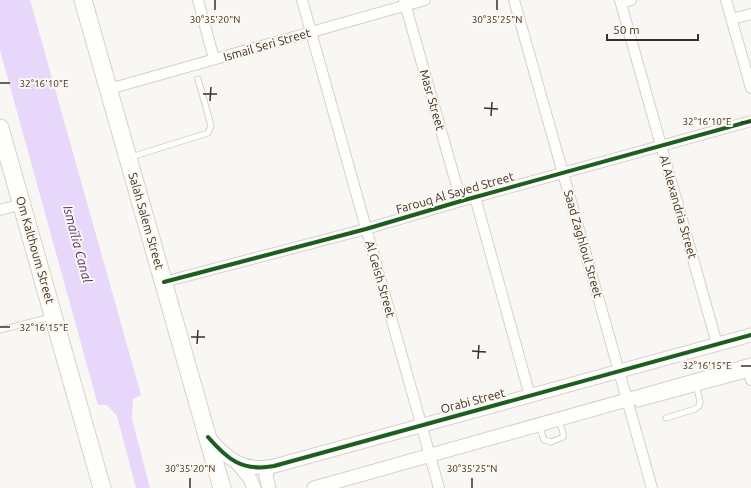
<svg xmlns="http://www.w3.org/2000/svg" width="751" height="488" viewBox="0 0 751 488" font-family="Ubuntu,sans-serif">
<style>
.water{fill:#e6d7fb}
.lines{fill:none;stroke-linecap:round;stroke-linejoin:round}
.service-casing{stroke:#d6d1ca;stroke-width:7}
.minor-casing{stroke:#d6d1ca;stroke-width:12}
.tertiary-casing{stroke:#d6d1ca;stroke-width:15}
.trunk-casing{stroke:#d6d1ca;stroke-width:19}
.service{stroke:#fefefd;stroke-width:5}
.minor{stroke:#fefefd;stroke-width:10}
.tertiary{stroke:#fefefd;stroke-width:13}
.trunk{stroke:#fefefd;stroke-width:17}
.cycleway-casing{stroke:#fcf7f1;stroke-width:6}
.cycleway{stroke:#1b5e20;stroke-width:4}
.ticks{fill:none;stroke:#3a3025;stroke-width:1.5}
.labels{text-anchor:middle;stroke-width:4;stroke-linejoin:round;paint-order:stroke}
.street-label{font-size:12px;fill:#3a3025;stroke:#fcf7f1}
.water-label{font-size:13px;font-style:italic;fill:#502c77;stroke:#fcf7f1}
.ticks-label{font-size:10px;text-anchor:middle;fill:#3a3025;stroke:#fcf7f1;stroke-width:4;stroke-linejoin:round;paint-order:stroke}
</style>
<rect width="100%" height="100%" fill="#f9f7f4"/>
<path class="water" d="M0 0H30L141 395 133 399 132 419 150 488H136L117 416 107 405H98L0 50Z"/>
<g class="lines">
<g class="service-casing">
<g id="service">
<path d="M131 157 208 133 211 126 210 122 198 79"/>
<path d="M0 330 51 317"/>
<path d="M638 404 749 374"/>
<path d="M666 418 695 409 699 406 700 401 696 385"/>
<path d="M539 425 544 440 551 442 563 437V433L559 420"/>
</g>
</g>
<g class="minor-casing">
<g id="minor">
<path d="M198 0 214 59"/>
<path d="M302 0 439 488"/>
<path d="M404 0 461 201"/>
<path d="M514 0 652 488"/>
<path d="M620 0 717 344"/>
<path d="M726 0 751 88"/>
<path d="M621 3 631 0"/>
<path d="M732 19 751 14"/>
<path d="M109 89 425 0"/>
<path d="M475 197 530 396"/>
<path d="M0 210 21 204"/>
<path d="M164 282 366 229 461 201 751 121"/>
<path d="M747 366 751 380"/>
</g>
</g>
<g class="tertiary-casing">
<g id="tertiary">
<path d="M209 438C228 460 244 472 274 466L751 335"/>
<path d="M237 463 249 477 254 488"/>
<path d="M269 467 266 476 269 488"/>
<path d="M314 488 751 365"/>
</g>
</g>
<g class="trunk-casing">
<g id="trunk">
<path d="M83 0 222 488"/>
<path d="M0 128 102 488"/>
</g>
</g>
<use href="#service" class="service"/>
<use href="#minor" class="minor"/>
<use href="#tertiary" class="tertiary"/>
<use href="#trunk" class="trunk"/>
<g class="cycleway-casing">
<g id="cycleway">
<path d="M164 282 366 229 461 201 751 121"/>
<path d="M208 437C227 459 242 472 274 466L751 335"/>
</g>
</g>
<use href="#cycleway" class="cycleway"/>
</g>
<path class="ticks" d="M215 10V0M497 10V0M0 83H10M203 94H217M210 101 211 87M484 108 498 109M491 116 492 102M741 122H751M0 327H10M191 337H205M197 344 198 330M472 351 486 352M478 359 479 345M741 366H751M190 488V478M472 488V478"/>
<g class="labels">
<g class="street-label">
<text transform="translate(267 45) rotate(-16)" y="4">Ismail Seri Street</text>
<text transform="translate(432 100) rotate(74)" y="4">Masr Street</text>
<text transform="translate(455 193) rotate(-16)" y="4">Farouq Al Sayed Street</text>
<text transform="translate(678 207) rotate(74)" y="4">Al Alexandria Street</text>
<text transform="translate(146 221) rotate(74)" y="4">Salah Salem Street</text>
<text transform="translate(583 244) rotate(74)" y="4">Saad Zaghloul Street</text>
<text transform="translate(35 250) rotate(74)" y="4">Om Kalthoum Street</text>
<text transform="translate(380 279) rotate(74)" y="4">Al Geish Street</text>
<text transform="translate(473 401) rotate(-15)" y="4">Orabi Street</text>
</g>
<g class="water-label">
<text transform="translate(78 244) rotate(75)" y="5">Ismaïlia Canal</text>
</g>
</g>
<g class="ticks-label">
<text x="215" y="23">30°35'20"N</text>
<text x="497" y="23">30°35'25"N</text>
<text x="44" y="87">32°16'10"E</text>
<text x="707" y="125">32°16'10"E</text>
<text x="44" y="331">32°16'15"E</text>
<text x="707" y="369">32°16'15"E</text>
<text x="190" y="472">30°35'20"N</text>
<text x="472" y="472">30°35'25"N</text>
</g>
<path d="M607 34v6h91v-6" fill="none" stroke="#3a3025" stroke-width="2"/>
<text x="613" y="34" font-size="12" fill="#3a3025" stroke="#fcf7f1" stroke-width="3" paint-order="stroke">50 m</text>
</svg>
